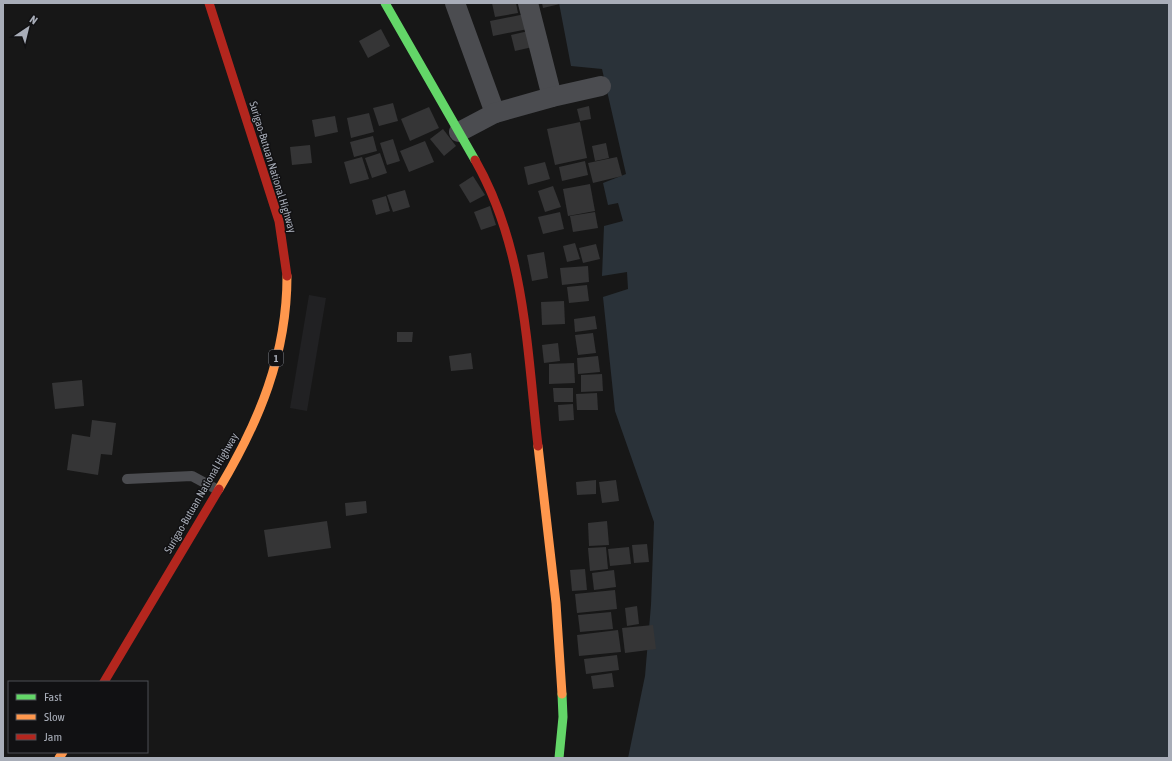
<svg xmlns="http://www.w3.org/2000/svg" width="1172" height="761" viewBox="0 0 1172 761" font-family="'Asap Condensed',sans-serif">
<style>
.built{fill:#212123}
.water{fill:#2a3239}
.building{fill:#353536}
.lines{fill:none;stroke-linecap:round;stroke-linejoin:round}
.lane{stroke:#4b4c50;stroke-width:10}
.street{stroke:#4b4c50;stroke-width:20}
.fast{stroke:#63d668;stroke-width:9}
.slow{stroke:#ff974d;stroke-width:9}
.jam{stroke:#b3261e;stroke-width:9}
.labels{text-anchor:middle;stroke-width:3;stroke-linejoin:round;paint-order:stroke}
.shield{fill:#111113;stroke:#7b7e86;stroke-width:1}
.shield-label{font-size:10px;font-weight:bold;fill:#a8adb8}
.street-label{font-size:11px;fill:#a8adb8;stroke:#111113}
</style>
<rect width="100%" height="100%" fill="#171717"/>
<path class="built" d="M309 295 326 298 307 411 290 408Z"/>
<path class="water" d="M559 3H1169V758H628L645 676 651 605 654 522 615 411 603 297 628 289 627 272 602 276 604 226 623 221 618 203 608 205 603 183 626 174 602 69 571 66Z"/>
<g class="building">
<path d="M492 3H516L518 13 495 17Z"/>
<path d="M542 3H560V4L543 8Z"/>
<path d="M525 14 528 29 493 36 490 21Z"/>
<path d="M381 29 390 46 368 58 359 41Z"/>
<path d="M533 30 537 46 515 51 511 35Z"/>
<path d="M393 103 398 121 379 126 373 108Z"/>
<path d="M589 106 591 119 580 121 577 109Z"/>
<path d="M429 107 439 128 410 141 401 119Z"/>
<path d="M369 113 374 132 351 138 347 118Z"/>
<path d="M335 116 338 132 315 137 312 120Z"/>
<path d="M580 122 587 158 555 165 547 129Z"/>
<path d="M443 129 456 146 444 156 430 139Z"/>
<path d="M373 136 377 151 354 157 350 142Z"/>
<path d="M393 139 400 161 387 165 380 143Z"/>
<path d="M425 141 434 162 409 172 400 151Z"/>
<path d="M606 143 609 158 595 161 592 146Z"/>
<path d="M310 145 312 163 292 165 290 147Z"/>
<path d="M380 153 387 173 372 178 365 158Z"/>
<path d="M362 157 369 179 350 184 344 162Z"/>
<path d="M617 157 622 176 593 183 588 163Z"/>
<path d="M585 161 588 175 562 181 559 167Z"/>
<path d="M545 162 550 179 528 185 524 167Z"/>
<path d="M473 176 485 195 470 203 459 185Z"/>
<path d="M590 184 595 211 568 216 563 189Z"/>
<path d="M553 186 561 207 545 212 538 191Z"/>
<path d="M405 190 410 207 393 212 387 195Z"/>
<path d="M386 196 390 211 376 215 372 200Z"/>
<path d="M490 206 496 225 481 230 474 212Z"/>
<path d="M560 212 564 229 543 234 538 217Z"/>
<path d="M595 212 598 228 573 232 570 216Z"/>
<path d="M575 243 580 259 567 262 563 246Z"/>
<path d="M596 244 600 259 583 263 579 248Z"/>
<path d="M544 252 548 278 532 281 527 255Z"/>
<path d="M588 266 589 282 562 285 560 268Z"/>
<path d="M587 285 589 301 569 303 567 287Z"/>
<path d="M564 301 565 324 542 325 541 302Z"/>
<path d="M595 316 597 329 575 332 574 319Z"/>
<path d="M397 332H413L412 342H397Z"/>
<path d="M593 333 596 353 578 355 575 335Z"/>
<path d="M558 343 560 361 544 363 542 345Z"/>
<path d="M471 353 473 369 451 371 449 356Z"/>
<path d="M598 356 600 372 578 374 577 358Z"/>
<path d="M574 363 575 383 549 384V364Z"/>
<path d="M602 374 603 391 581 392V375Z"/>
<path d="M82 380 84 406 55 409 52 383Z"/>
<path d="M553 388H573V402H554Z"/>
<path d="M597 393 598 410H577L576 394Z"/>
<path d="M573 404 574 420 559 421 558 405Z"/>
<path d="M92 420 116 423 112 455 101 454 98 475 67 470 72 434 90 437Z"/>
<path d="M596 480V494L577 495 576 482Z"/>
<path d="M616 480 619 501 602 503 599 482Z"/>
<path d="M366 501 367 513 346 516 345 503Z"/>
<path d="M327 521 331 548 268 557 264 530Z"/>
<path d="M607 521 609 545 589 546 588 523Z"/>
<path d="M647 544 649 562 634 563 632 545Z"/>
<path d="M606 547 608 569 590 571 588 548Z"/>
<path d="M629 547 631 564 610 566 608 549Z"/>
<path d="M585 569 587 590 572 591 570 570Z"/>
<path d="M614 570 616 587 594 590 592 573Z"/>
<path d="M615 590 617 609 577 613 575 594Z"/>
<path d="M637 606 639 624 627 626 625 608Z"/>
<path d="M611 612 613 629 580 632 578 615Z"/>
<path d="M653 625 656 649 625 653 622 628Z"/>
<path d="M618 630 621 652 579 656 577 635Z"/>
<path d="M617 655 619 670 586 674 584 659Z"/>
<path d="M612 673 614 687 593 689 591 676Z"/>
</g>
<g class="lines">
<path class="lane" d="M127 479 192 476 218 490"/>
<g class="street">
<path d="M455 3 495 113"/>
<path d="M528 3 552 97"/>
<path d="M459 132 495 113 552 97 601 86"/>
</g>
<g class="fast">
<path d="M385 3 475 160"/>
<path d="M559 758 563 717 562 694"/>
</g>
<g class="slow">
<path d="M538 446 556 603 562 694"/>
<path d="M219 489C259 422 287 355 287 276"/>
<path d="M59 758 63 752"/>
</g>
<g class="jam">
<path d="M209 3 279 221 287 276"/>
<path d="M475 160C525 247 527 349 538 446"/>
<path d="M104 682 219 489"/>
</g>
</g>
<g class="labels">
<rect class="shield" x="269" y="350" width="14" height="16" rx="3"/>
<g class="shield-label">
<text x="276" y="362">1</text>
</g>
<g class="street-label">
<text transform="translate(273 167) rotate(73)" y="4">Surigao-Butuan National Highway</text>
<text transform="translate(201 493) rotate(-60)" y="4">Surigao-Butuan National Highway</text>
</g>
</g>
<rect width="1172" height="761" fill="none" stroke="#a8adb8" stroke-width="8"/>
<rect x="8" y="681" width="140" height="72" fill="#111113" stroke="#4d4f55"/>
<rect x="16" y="694" width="20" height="6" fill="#63d668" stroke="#4d4f55"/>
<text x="44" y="701" font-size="12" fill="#a8adb8">Fast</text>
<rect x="16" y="714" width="20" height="6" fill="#ff974d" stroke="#4d4f55"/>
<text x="44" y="721" font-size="12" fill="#a8adb8">Slow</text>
<rect x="16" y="734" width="20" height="6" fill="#b3261e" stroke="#4d4f55"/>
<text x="44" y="741" font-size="12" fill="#a8adb8">Jam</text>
<g transform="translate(28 28) rotate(35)" stroke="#111113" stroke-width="3" paint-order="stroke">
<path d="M0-3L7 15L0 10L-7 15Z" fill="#a8adb8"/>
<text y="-6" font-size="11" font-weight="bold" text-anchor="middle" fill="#a8adb8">N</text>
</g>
</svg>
